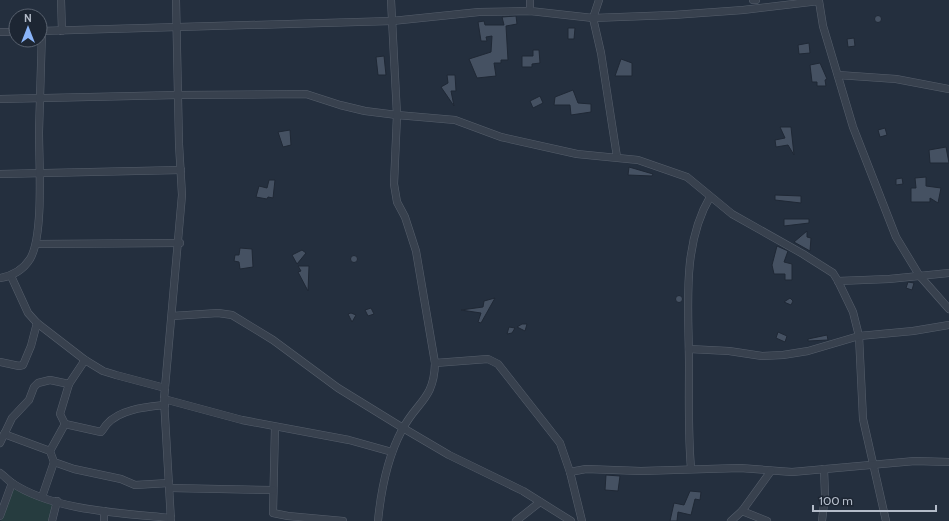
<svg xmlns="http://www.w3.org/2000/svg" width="949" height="521" viewBox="0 0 949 521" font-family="Cabin,sans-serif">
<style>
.green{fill:#263c3f}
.building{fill:#455162;stroke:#1f2835}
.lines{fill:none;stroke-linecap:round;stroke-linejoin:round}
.street-casing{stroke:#565f6c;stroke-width:8}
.street{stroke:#38414e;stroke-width:7}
</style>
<rect width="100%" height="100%" fill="#242f3e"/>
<path class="green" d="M13 489 54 504 49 521H1Z"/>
<g class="building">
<circle cx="878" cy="19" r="3.5"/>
<path d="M516 16 517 24 506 26 508 60H501V63H494L496 76 477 78 469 59 491 52 492 36 486 37 487 41H481L478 22 484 21 485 25H504L502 17Z"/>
<path d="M568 28H575L574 39H568Z"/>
<path d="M854 38 855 46 848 47 847 39Z"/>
<path d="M809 43 810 53 799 54 798 45Z"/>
<path d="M533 50H539L540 63 532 64V67H522V56H533Z"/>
<path d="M384 56 386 75H378L376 57Z"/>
<path d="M621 59 632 63V76H615Z"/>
<path d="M820 63 827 79 825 80 826 86H817V82H812L810 65Z"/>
<path d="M447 75H455L456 91H451L454 106 441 87 448 83Z"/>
<path d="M573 90 578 103 591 104V112L571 115 570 105H554L555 97Z"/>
<path d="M540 96 543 103 533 108 530 101Z"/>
<path d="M780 127H791L794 155 788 145 776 147 775 140 785 138Z"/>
<path d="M885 128 887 135 880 137 878 130Z"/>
<path d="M290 130 291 145 283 147 278 132Z"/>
<path d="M946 147 949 163H930L929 150Z"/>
<path d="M629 167 653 174 652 176 628 175Z"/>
<path d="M926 177V186L941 188 938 203 930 198V202H911V188H916L915 178Z"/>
<path d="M902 178 903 184 896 185V179Z"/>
<path d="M269 180H275L273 198 268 197 267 199 256 197 259 186 267 188Z"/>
<path d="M775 195 801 196V203L775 200Z"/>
<path d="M784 219H809V223L784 226Z"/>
<path d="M807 231V237L811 238 810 251 794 242Z"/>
<path d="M777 246 788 251 784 262 792 264V280H785V274H774L772 265Z"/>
<path d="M240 248 252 249 253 267 240 269 239 262 234 261 235 255H239Z"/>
<path d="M302 250 306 253 297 264 292 255Z"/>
<circle cx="354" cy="259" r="3.5"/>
<path d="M298 266H309L308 291 298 272 301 271Z"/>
<path d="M908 282 914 283 912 290 906 288Z"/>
<circle cx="679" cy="299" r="3.5"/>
<path d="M495 298 481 323 478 322 481 313 461 310 483 307 484 301Z"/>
<path d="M790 298 793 301 791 305 784 302Z"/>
<path d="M371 308 374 314 368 316 365 310Z"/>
<path d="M351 313 356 315 352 322 348 314Z"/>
<path d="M522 324H527L525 331 517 327Z"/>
<path d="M509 327 515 328 512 333 507 334Z"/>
<path d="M778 332 787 336 785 342 776 338Z"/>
<path d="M827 335 828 340 808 341V339Z"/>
<path d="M606 475 620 476 618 491 605 490Z"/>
<path d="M690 491 701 492 700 500 695 499 691 515 678 512 677 521H670L674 503 684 505Z"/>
</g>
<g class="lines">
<g class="street-casing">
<g id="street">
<path d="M61 0 62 31"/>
<path d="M599 0 593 18 601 53 617 157"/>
<path d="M753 0H756"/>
<path d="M530 11V0"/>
<path d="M40 31 392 21 479 12 530 11 593 18 673 15 743 10 819 1 823 26 853 127 896 237 919 275 949 309"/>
<path d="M0 32H16"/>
<path d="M838 75 896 79 949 89"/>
<path d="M0 99 178 95 306 94 340 105 365 111 397 115 455 120 501 137 577 154 638 160 687 177 732 214 803 254 833 273 838 281 853 312 859 336 863 419 886 521"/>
<path d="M0 174 181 170"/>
<path d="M36 244 180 243"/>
<path d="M11 276 28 313 37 323 85 360 103 371 116 375 165 388"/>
<path d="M0 278C12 276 23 270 30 259 44 236 39 161 39 132 40 99 41 65 42 31"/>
<path d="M838 281 889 279 949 273"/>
<path d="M172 316 218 313 232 315 273 340 338 388 403 428 449 455 523 491 571 521"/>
<path d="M689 349 729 351 762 356 783 355 808 351 859 336 913 331 949 325"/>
<path d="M85 360 69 384 60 414 65 424 101 432C104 429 105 426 107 424 120 409 146 407 165 405"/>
<path d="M0 362 19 366 23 365 31 346 37 323"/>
<path d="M435 363 488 359 498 364 560 443 570 472 582 521"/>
<path d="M164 399 242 420 349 440 392 452"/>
<path d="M65 424 50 451 54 462 74 469 121 479 135 485 169 483"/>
<path d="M275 427 273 513 288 516 343 521"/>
<path d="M4 434 50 451"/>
<path d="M0 443 12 418 29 400 34 387 38 383 50 380 69 384"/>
<path d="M691 468C688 434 689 399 689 365 689 310 681 246 710 197"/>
<path d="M570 472 586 469 641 471 740 468 792 472 915 461 949 462"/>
<path d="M0 473C4 476 8 480 12 483 54 511 122 513 171 518"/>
<path d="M170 488 273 490"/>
<path d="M42 497 54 462"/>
<path d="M742 511 767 521"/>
<path d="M0 516 12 483"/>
<path d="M52 521 57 501"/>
<path d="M104 521V511"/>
<path d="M171 521 164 399 182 195 179 144 176 0"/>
<path d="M378 521C381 490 387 458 402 430 417 401 434 400 435 363L416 251 405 217 397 202 394 184 397 115 391 0"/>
<path d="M516 521 540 502"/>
<path d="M731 521 742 511 771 471"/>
<path d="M822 521 825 495 824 469"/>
</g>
</g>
<use href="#street" class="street"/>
</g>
<g transform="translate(28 28)"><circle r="19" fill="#1d2633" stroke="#59626f"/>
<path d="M0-3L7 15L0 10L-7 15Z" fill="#8ab4f8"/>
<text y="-6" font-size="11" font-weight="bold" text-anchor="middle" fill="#b4bcc9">N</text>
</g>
<path d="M813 505v6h123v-6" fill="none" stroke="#b4bcc9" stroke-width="2"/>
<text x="819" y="505" font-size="12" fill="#b4bcc9" stroke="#1d2633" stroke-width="3" paint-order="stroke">100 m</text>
</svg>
